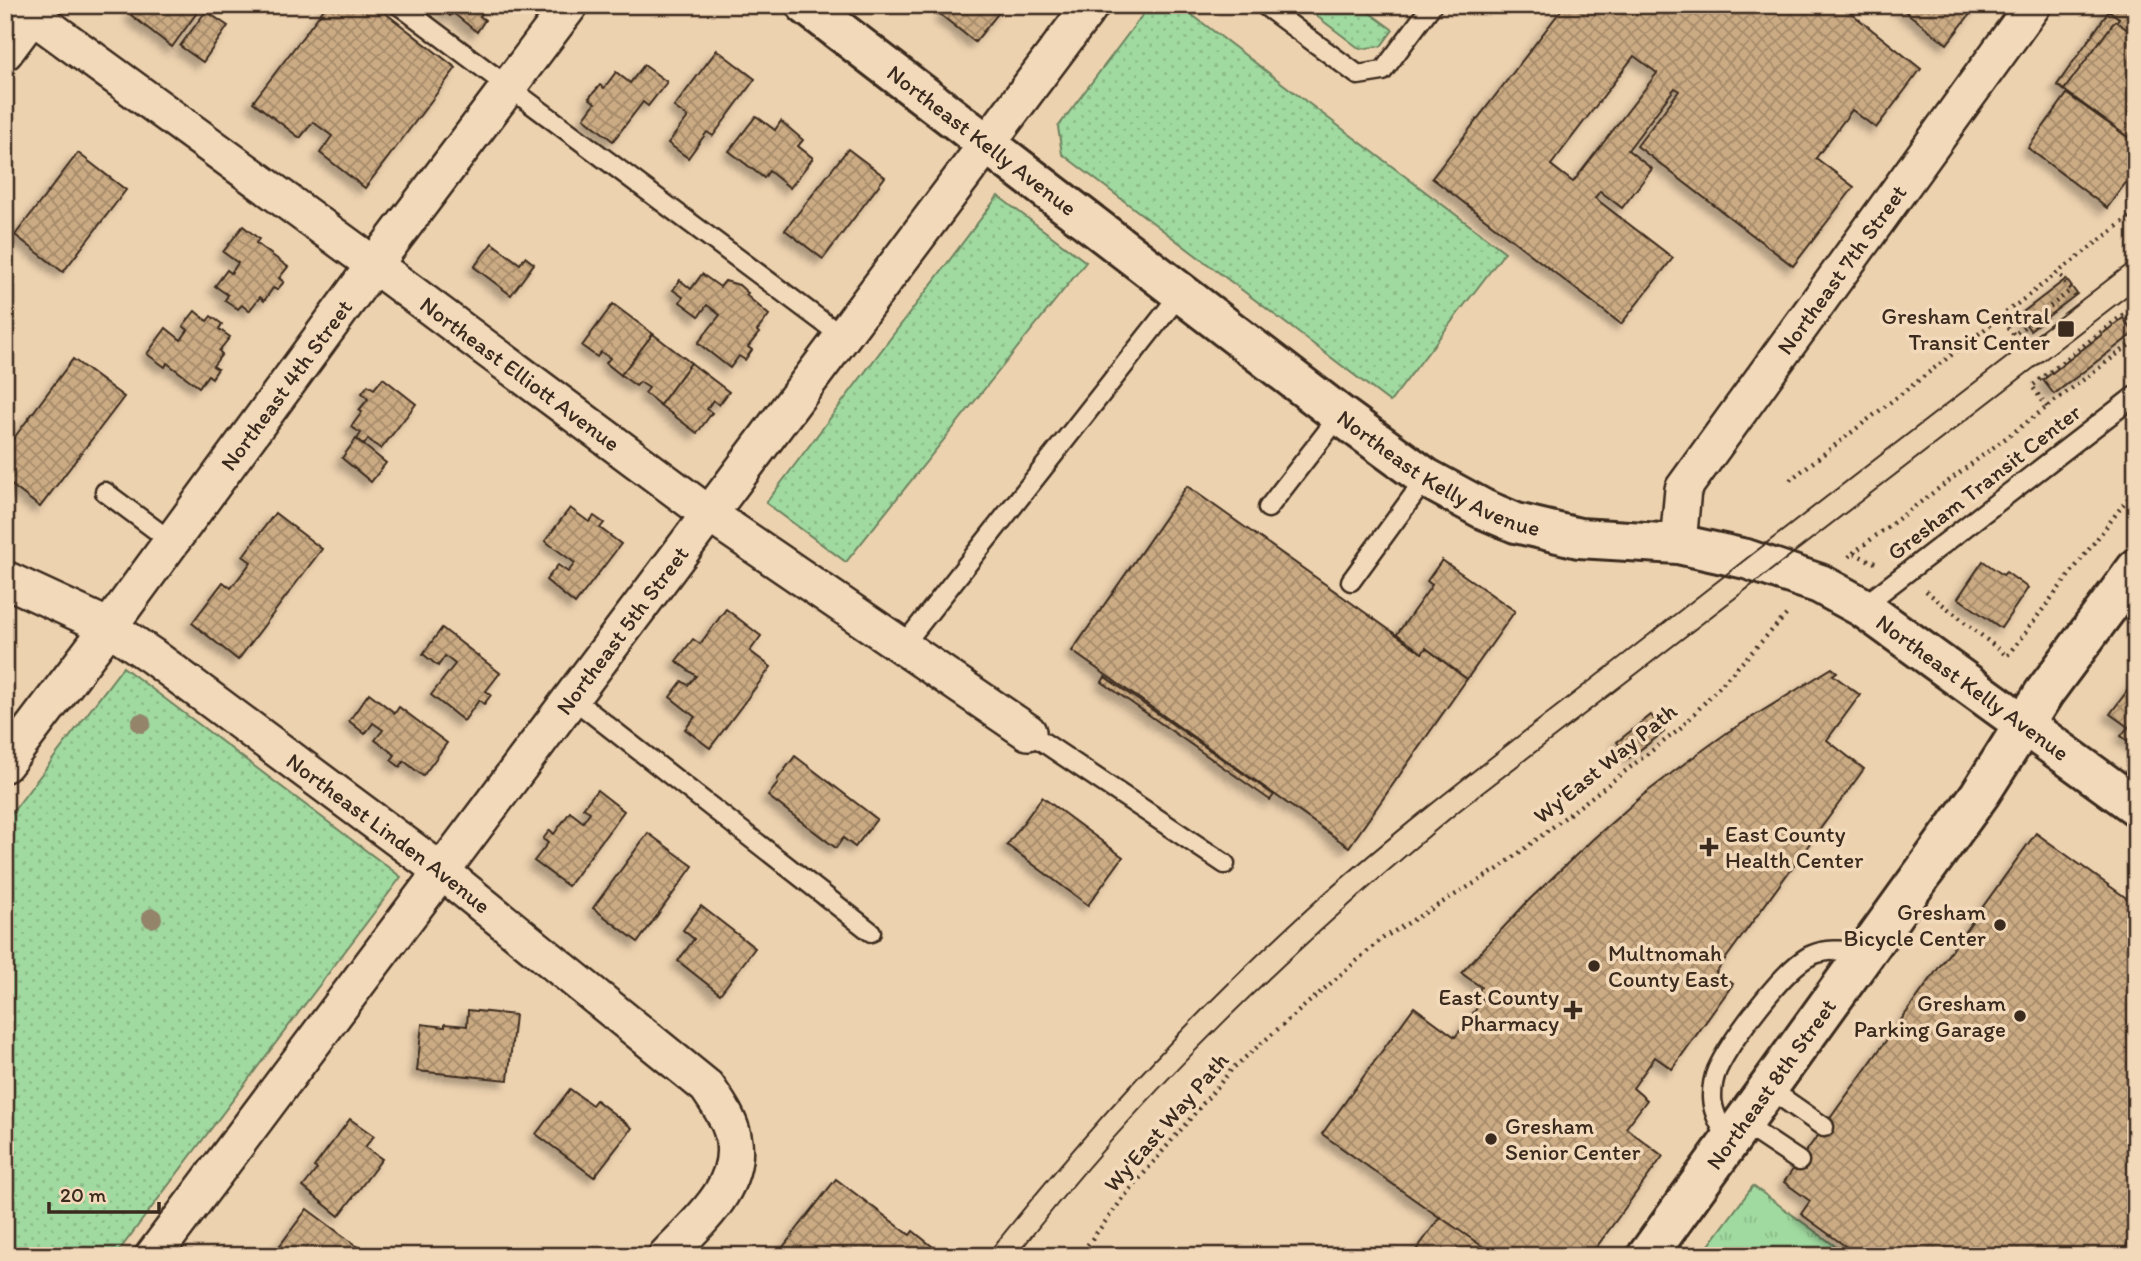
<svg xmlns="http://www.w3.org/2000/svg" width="2141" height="1261" viewBox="0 0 2141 1261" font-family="Itim,sans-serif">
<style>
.grass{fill:url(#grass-dots);stroke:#6e825f;stroke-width:2}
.park{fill:url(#park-tufts);stroke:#6e825f;stroke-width:2}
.building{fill:url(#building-cross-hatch);stroke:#3b2a1e;stroke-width:2;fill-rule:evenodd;filter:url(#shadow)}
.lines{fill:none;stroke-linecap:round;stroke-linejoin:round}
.lane-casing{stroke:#3b2a1e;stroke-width:23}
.street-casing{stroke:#3b2a1e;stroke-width:40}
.secondary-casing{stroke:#3b2a1e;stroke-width:44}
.path{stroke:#3b2a1e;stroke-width:4.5;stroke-dasharray:2 5;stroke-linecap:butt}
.lane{stroke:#f2d9ba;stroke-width:18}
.street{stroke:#f2d9ba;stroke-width:35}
.secondary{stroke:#f2d9ba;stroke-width:38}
.tram{stroke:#3b2a1e;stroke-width:2}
.tree{fill:#93846a}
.poi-dot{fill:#3b2a1e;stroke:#f2d9ba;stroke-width:2.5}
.labels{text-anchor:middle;stroke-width:7;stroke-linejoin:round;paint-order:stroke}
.street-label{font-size:23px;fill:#3b2a1e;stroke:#f2d9ba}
.poi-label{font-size:23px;fill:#3b2a1e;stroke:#f2d9ba;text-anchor:end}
</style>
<defs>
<pattern id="grass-dots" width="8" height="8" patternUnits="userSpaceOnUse" patternTransform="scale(1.75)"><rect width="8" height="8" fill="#a0daa0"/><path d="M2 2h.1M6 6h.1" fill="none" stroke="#8bbb89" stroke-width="1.8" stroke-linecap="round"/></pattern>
<pattern id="park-tufts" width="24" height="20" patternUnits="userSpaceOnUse" patternTransform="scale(1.75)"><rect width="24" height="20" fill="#a0daa0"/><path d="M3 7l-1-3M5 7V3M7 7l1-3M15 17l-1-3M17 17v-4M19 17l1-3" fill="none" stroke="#8bbb89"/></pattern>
<pattern id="building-cross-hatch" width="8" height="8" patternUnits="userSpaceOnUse" patternTransform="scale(1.75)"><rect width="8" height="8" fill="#cbab83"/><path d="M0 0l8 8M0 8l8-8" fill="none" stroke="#a68b6b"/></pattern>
<filter id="shadow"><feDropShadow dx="-6" dy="6" stdDeviation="3.5" flood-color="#0004"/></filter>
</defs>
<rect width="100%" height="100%" fill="#edd2af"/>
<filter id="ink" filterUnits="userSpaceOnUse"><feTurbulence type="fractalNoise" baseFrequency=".0143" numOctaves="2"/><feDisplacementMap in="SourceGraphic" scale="14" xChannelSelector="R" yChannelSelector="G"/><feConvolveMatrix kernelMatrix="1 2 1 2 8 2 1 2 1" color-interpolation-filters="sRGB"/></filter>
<g filter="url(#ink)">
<g class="grass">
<path d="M1150 5H1179L1505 252 1390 402 1062 154 1058 127Z"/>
<path d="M1302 5H1359L1393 30 1381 46 1360 49Z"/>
<path d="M998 196 1086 262 846 562 766 503Z"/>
<path d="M123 667 401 877 115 1256H5V822Z"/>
</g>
<path class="park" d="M1753 1186 1849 1256H1701Z"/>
<g class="building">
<path d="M138 5H199L201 7 172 47 131 15Z"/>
<path d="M327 5H375L456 68 365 188 320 153 332 136 313 122 300 138 253 102Z"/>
<path d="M437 5H488L480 16 485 20 477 32 453 13 450 16Z"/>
<path d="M948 5H1005L975 42 941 15Z"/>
<path d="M1565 5H1841L1921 69 1876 128 1852 110 1816 158 1854 187 1793 266 1637 146 1679 91 1675 88 1628 150 1652 169 1622 208 1600 191 1595 198 1673 258 1621 324 1432 178ZM1634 56 1657 73 1573 182 1551 165Z"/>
<path d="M1897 5H1977L1947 44Z"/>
<path d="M2101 5H2136V36L2116 22 2119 18Z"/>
<path d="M206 11 228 26 203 62 180 46Z"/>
<path d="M2109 11 2119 18 2064 90 2057 85Z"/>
<path d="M2115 21 2136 36V143L2064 90Z"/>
<path d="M717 50 755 79 713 136 707 132 688 158 668 143 688 117 674 107Z"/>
<path d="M644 65 667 82 648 106 643 102 613 141 584 118 595 103 589 98 600 85 604 88 616 72 630 83Z"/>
<path d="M2067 94 2136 143V169L2107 208 2028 148Z"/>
<path d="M756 116 775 130 781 121 803 140 798 146 813 158 790 188 769 171 764 178 729 151Z"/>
<path d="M848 149 885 177 823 259 785 230Z"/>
<path d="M78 153 126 190 63 272 15 235Z"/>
<path d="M243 226 259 239 256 243 288 267 279 278 284 282 277 290 273 288 264 301 260 297 249 311 242 305 238 309 225 300 228 295 215 286 227 270 231 273 238 263 223 252Z"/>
<path d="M492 243 520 264 525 257 534 264 511 295 474 267Z"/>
<path d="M702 274 720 287 725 281 739 285 748 293 746 295 769 315 757 331 759 333 748 347 752 350 745 360 739 356 730 368 698 343 720 315 707 305 699 316 680 302 683 297 673 290 680 280 691 289Z"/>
<path d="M2066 279 2077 294 2030 330 2019 315Z"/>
<path d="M613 304 653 334 621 375 606 363 610 358 601 352 597 357 582 346Z"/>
<path d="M195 311 207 321 211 316 222 324 219 329 230 337 219 351 222 354 213 366 218 369 212 378 208 375 199 387 167 363 165 367 147 354 166 328 181 340 188 330 183 326Z"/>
<path d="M2123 318 2134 333 2054 394 2043 380Z"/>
<path d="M653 334 691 363 660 405 645 393 649 388 640 382 636 386 621 375Z"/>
<path d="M73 359 124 397 40 507 5 480V450Z"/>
<path d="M691 363 729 392 719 405 713 400 707 409 712 413 697 433 660 405Z"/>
<path d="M383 378 416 404 381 449 368 439 364 445 357 439 361 433 351 427 362 412 359 410 368 399 362 393 368 385 374 389Z"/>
<path d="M356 439 386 463 371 482 342 458Z"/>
<path d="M1187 486 1422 653 1426 648 1467 679 1349 847 1072 651Z"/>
<path d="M570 508 589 522 594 516 604 523 600 528 621 544 575 604 546 580 558 565 568 572 575 563 545 541Z"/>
<path d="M275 513 322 549 238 660 192 623 223 582 231 588 251 562 243 556Z"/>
<path d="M1442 560 1515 611 1467 679 1426 648 1422 653 1397 634 1432 585 1427 581Z"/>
<path d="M1983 561 2003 575 2006 572 2028 588 2001 628 1958 598Z"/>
<path d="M726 609 761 636 750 651 771 667 710 748 685 729 695 717 670 697 682 681 688 685 696 676 676 661 693 639 700 644Z"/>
<path d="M442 628 500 673 486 691 491 695 484 704 479 700 464 721 431 695 455 664 445 656 438 666 423 654Z"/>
<path d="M1832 668 1837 672 1833 675 1860 695 1827 740 1864 769 1716 972 1733 984 1672 1069 1655 1057 1633 1088 1647 1100 1626 1128 1663 1156 1590 1256H1494L1322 1134 1414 1007 1455 1037 1483 1000 1478 992 1481 987 1461 973 1529 900 1593 839 1643 795 1685 763 1728 732Z"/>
<path d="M1105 677 1274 795 1270 800 1102 682Z"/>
<path d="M2136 679V747L2121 736 2128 727 2110 714Z"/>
<path d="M369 693 395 713 399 707 447 743 423 776 404 761 400 767 391 760 395 755 375 740 383 730 373 723 365 734 349 721Z"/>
<path d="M1651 715 1664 732 1629 758 1617 742Z"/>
<path d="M795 756 877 819 855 847 843 838 836 848 768 796 778 783 777 780Z"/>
<path d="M597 790 624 811 568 886 534 861 548 843 543 839 550 830 554 834 570 812 583 822 590 812 583 808Z"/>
<path d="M1042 797 1123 857 1088 905 1007 845Z"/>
<path d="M648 833 693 866 638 942 593 908Z"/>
<path d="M2036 833 2136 905V1232L2119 1256H1859L1801 1214 1810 1201 1784 1182Z"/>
<path d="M701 906 755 948 720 994 678 961 694 939 683 930Z"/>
<path d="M468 1010 515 1015 508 1080 417 1071 422 1024 445 1027V1024L467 1026Z"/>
<path d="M570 1089 592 1105 596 1100 632 1128 594 1177 536 1134Z"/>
<path d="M350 1119 374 1136 365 1147 382 1159 339 1216 303 1187 317 1169 314 1167Z"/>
<path d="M836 1179 910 1235 913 1231 933 1247 926 1256H795L783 1247Z"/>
<path d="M307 1209 370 1256H272Z"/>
<path d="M1440 1217 1489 1251 1485 1256H1412Z"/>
</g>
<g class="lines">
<g class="lane-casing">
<g id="lane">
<path d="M399 5 843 337"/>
<path d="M1264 5 1358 75 1383 71 1432 5"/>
<path d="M105 492 172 542"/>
<path d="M1268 508 1340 415"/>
<path d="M1351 581 1426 478"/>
<path d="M1862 607 2136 395"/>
<path d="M902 647 1181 293"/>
<path d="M572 698 871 932"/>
<path d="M1028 732 1225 864"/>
<path d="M1768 1088 1824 1127"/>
<path d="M1742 1123 1799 1161"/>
<path d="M1729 1142C1722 1128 1712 1112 1712 1097 1712 1089 1714 1077 1717 1070 1730 1042 1785 966 1812 955 1829 948 1848 951 1866 952"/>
</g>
</g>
<g class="street-casing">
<g id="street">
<path id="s1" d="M18 5 374 265 710 515 1028 732"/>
<path d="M5 52 40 5"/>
<path id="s2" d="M1678 544 1683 489 2033 5"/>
<path id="s3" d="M5 579 109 627 152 656 441 871 707 1087C717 1102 729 1118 733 1136 744 1186 697 1223 666 1256"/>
<path id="s4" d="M5 764 109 627 374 265 570 5"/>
<path id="s5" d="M153 1256 1091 5"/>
</g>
</g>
<g class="secondary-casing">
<g id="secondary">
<path id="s6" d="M806 5 1340 415 1426 478 1483 509 1516 523 1579 538 1678 544 1746 559 1820 584 1862 607 2136 806"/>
<path id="s7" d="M1647 1256 1980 794 2044 693 2136 569"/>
</g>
</g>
<g class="path">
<path d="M1999 316 2014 335 2071 290 2058 272"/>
<path d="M2047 407 2032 386 2124 314 2136 329"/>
<path d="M1790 480 2136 212"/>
<path d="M1853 553 2136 340"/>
<path d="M1849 557 1853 553 1875 563"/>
<path d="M1926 591 2007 656 2136 488"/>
<path d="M1079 1256 1124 1197 1233 1068 1383 938 1498 869 1680 729 1789 612"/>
<path d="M1454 1256 1458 1250 1466 1256"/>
</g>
<use href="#lane" class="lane"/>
<use href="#street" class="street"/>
<use href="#secondary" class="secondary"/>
<g class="tram">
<path d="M986 1256C1086 1129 1195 1010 1315 902 1416 812 1525 732 1632 648 1799 517 1967 388 2136 258"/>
<path d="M1016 1256C1144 1089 1298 944 1460 810L2136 289"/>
</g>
</g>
<g class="tree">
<circle cx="141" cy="723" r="10"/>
<circle cx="152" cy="918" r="10"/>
</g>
</g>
<g class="poi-dot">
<rect x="2057" y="320" width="18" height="18" rx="3.5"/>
<path d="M1705.5 836.5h7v7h7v7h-7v7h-7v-7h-7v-7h7z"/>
<circle cx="2000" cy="925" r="7"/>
<circle cx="1594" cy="966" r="7"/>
<path d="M1569.5 999.5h7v7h7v7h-7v7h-7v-7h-7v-7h7z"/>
<circle cx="2020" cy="1016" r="7"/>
<circle cx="1491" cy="1139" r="7"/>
</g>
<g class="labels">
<g class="street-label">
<text dy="8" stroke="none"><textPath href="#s6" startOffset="222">Northeast Kelly Avenue</textPath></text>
<text dy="8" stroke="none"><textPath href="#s2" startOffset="326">Northeast 7th Street</textPath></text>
<text dy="8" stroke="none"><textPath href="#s1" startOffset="623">Northeast Elliott Avenue</textPath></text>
<text dy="8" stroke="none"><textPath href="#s4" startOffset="472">Northeast 4th Street</textPath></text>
<text dy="8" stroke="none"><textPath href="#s6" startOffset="789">Northeast Kelly Avenue</textPath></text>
<text transform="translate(1984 482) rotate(-38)" y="8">Gresham Transit Center</text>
<text dy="8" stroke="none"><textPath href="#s5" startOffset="782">Northeast 5th Street</textPath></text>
<text dy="8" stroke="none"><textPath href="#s6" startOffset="1377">Northeast Kelly Avenue</textPath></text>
<text transform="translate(1605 763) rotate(-39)" y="8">Wy'East Way Path</text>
<text dy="8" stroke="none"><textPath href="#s3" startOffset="462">Northeast Linden Avenue</textPath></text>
<text dy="8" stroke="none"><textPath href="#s7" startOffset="212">Northeast 8th Street</textPath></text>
<text transform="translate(1166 1122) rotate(-49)" y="8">Wy'East Way Path</text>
</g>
<g class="poi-label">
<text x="2050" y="324">Gresham Central<tspan x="2050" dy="26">Transit Center</tspan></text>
<text x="1725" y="842" text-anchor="start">East County<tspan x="1725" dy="26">Health Center</tspan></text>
<text x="1986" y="920">Gresham<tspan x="1986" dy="26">Bicycle Center</tspan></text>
<text x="1608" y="961" text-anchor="start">Multnomah<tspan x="1608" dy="26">County East</tspan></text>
<text x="1559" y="1005">East County<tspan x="1559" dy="26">Pharmacy</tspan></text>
<text x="2006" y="1011">Gresham<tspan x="2006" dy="26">Parking Garage</tspan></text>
<text x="1505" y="1134" text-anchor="start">Gresham<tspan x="1505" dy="26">Senior Center</tspan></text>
</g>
</g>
<rect width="2141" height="1261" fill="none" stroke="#f2d9ba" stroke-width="28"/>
<rect x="14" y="14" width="2113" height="1233" fill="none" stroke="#3b2a1e" stroke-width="2.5" filter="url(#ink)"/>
<path d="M49 1202v10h110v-10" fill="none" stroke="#3b2a1e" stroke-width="3.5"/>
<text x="60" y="1202" font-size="21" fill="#3b2a1e" stroke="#f2d9ba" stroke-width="5" paint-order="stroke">20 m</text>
</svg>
